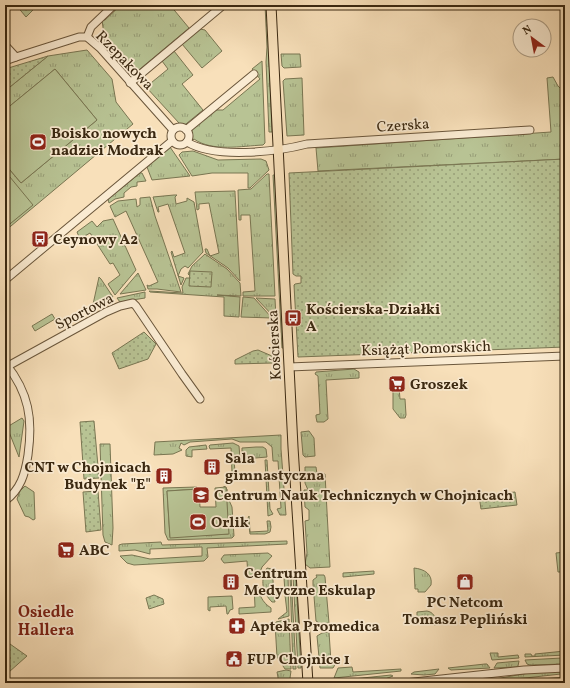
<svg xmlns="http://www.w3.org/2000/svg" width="570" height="688" viewBox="0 0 570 688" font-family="Vollkorn,serif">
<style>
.grass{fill:url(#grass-tufts);stroke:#797652}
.park{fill:url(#park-dots);stroke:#797652}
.pitch{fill:#b8c394;stroke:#797652}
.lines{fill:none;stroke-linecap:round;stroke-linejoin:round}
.minor-casing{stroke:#6a563b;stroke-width:9}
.major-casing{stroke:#3a2811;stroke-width:11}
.minor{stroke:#faebd2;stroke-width:7}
.major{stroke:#f8e0ba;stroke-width:9}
.labels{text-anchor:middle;stroke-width:3.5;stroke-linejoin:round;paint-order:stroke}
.street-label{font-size:15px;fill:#3a2811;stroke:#faebd2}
.poi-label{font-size:15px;font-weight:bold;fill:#3a2811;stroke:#faebd2;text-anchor:start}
.neighbourhood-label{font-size:16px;font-weight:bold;fill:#7a1f14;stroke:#faebd2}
</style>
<defs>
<pattern id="grass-tufts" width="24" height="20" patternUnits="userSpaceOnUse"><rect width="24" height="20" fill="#b8c394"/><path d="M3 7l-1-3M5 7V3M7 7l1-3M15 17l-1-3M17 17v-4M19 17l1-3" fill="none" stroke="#979e77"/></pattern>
<pattern id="park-dots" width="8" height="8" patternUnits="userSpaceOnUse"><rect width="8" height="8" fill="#b8c394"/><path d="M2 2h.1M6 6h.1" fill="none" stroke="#979e77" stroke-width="1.8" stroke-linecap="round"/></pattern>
</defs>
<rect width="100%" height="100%" fill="#f8e0ba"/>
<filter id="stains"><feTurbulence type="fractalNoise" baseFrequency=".005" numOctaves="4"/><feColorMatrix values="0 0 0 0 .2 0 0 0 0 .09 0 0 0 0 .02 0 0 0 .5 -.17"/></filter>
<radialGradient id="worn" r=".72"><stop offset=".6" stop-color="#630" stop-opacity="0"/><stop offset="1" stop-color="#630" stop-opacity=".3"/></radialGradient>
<g class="grass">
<path d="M121 5H170L189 28 134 74 105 42 102 20H105Z"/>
<path d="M265 5H267L272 132H269L266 62 267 47Z"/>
<path d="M200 29 205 30 222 51 202 68 182 44Z"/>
<path d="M87 50 112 79 116 102 133 124 5 231V164L21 183 97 120 55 69 5 110V91L48 56Z"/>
<path d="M174 51 193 75 182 84 203 110 181 128 177 125 179 123 146 87 168 69 162 61Z"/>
<path d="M281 54H300L301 67 284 68 282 66Z"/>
<path d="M262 61 265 143 263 145C242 146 212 152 194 139L193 140 190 136 192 129 215 110H223L260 79 252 69Z"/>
<path d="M553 77 558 86 565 93V159L318 171 316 148 551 132 547 78Z"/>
<path d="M302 78 304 135 287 136 283 81 285 79Z"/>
<path d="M170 147 190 176 152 180 147 167Z"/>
<path d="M193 151 218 160 261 159 266 161 269 170 250 188H248V173H212L192 176 179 155 182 152Z"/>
<path d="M140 173H142L146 181 137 182V186L131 187 124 193V197L115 199 109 203 108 199Z"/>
<path d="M267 174H269L275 296H243V292L255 291 250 215H241V220H239L238 190 251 189Z"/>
<path d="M273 175H275L283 348H282Z"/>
<path d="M235 191V193L240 281 228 268 206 253 205 249H207L210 256 219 253 209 203 199 204V209L197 210 195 192Z"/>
<path d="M174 195H177L175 197 176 204 187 201V198L194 202 203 252 188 268 185 266 181 269 178 276 184 278 181 285 171 252 172 251 174 257 185 253 168 204 158 207 159 212H158L153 197Z"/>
<path d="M150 197 155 216 181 292 157 289H148L147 285 149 286 158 282 126 211 115 217 110 206 118 201 136 199 137 207 140 205V198Z"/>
<path d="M113 219 136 270 115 295 108 284 120 275 113 263 110 264 90 233 80 239 77 232 92 221 97 227 103 221Z"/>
<path d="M205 254 227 269 240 283 241 296 217 295 240 297 239 317 224 316V297L150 292 149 291 183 293 182 287 186 278H190V286V272V276L188 274 192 266Z"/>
<path d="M138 273 146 290 120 294Z"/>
<path d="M99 277 101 279 113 297 92 309Z"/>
<path d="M145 292V298L120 302 117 298Z"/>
<path d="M243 297 254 298 272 318 241 317Z"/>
<path d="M256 298 275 299 276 318H275Z"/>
<path d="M354 369 359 372V378L326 380 328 419 324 422H317L316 417V415L320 414 318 376 315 374 316 372Z"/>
<path d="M399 387 400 399H405L406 415 405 418H400L393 409V388Z"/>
<path d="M22 418 24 421 19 457 7 427Z"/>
<path d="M309 431 314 438 315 456 305 457 303 455 301 432Z"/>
<path d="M281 435V449L286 515H280L277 509 281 508 278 461H273L272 447 266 442H240L232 439 190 442 184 445 181 443 179 448 182 450 173 454 154 455 155 442Z"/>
<path d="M233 443 239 446 240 458 239 460 234 461 235 471H238V472L232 473 231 448 210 449 209 446 210 445Z"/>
<path d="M100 444H110L113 528 112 545 105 542 103 535Z"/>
<path d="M206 445 207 449 192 450V457L186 456V450L189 447Z"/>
<path d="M256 447H263L266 449 267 457 244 459 242 458V448Z"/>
<path d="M265 460H267L270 509 273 514 268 516Z"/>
<path d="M305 467H316L317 474H325L330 567 310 568 305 564 307 553 305 521 309 520V510L305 507 304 490H308L305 483Z"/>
<path d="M25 486 34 492 35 519 33 520 29 517 25 516 17 499 20 491Z"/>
<path d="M224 486 227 489 228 498 232 507 234 536 232 538 168 540 165 533 163 488 197 487 199 489 167 491 170 537 228 534 226 487H224Z"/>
<path d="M249 516 250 532 268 531 267 521H270L271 527 270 532 265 534H250L248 518Z"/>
<path d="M287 541V544L207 548 208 557 204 561 134 565 127 563 120 556 132 555 150 559 202 556V547L150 549V554L135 550 119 551V545L122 544 161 542 162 545Z"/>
<path d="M268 553 272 556 262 567 258 578 248 577 247 561 224 563 221 559 224 555Z"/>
<path d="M267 568 272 569 274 592 278 594V595L274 596 275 602H272C262 592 260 580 267 568Z"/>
<path d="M414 568C424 569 433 574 431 585L425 592H418V589H415Z"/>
<path d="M374 571V574L343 577V573Z"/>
<path d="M291 575 296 669H293L290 576Z"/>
<path d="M316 575H324L325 577 329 623 321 624 316 621 313 584V580L317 577Z"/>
<path d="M282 576H288L289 616 278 619 287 612 285 595 283 594 285 592 284 578H280Z"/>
<path d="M293 576 296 581 301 668H298Z"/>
<path d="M254 585H258C259 595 262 602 271 608V612L239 614V608L255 607Z"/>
<path d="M232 596 233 609 230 610 228 614H227L226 606 210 607V611L208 610V597Z"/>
<path d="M427 611C433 612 436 617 436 623H440V624L434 625 433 617 428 618 426 616 417 617V612Z"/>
<path d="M289 619 291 669H285L277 657 275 623 276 622Z"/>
<path d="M329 632 331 662 336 663 333 668H320L317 636 322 633Z"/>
<path d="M565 651V655L525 657V654H531L532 656H535V654Z"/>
<path d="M490 653H498V657L518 655 519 658 492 660Z"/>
<path d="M562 658 565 659V664L530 665 527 664 525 660Z"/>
<path d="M519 661 518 666 516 667 494 668 497 663Z"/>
<path d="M485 664H487L490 668 451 670 448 668Z"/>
<path d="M352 667 353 672 401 669V671L334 678 338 668Z"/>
<path d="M439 669 435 674 424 675 411 674 414 672Z"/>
<path d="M286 670 291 671 290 678 286 682 279 683 277 672Z"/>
<path d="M565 671 564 673 561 674 498 681 495 679 529 673Z"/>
<path d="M391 675 393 676C375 684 354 683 334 683V681Z"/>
<path d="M565 677V683H537L541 679Z"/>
</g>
<g class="park">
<path d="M16 5H30L34 9 26 17Z"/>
<path d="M48 56 5 91V69Z"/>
<path d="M565 159V347L298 357 294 285 295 284 301 283V276H296L293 274 289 173Z"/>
<path d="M190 271 212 272 211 287 189 286Z"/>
<path d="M144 332 156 344 148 359 119 369 112 353Z"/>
<path d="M258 350 272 356 273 363 235 364V360L253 351Z"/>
<path d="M94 421 99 478 84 479 80 422Z"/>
<path d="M98 491 101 530 86 532 83 492Z"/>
<path d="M515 492 517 505 481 509 479 496Z"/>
<path d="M154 595 163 599 164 604 149 609 146 598Z"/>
<path d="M10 644 27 656 9 672 5 668V648Z"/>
</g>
<g class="pitch">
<path d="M55 69 97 120 21 183 5 164V110Z"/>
<path d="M5 171 33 205 5 228Z"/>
<path d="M52 314 55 319 35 331 32 326Z"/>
<path d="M226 487 229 534 170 538 167 491 199 489 200 507H216L215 488Z"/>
<path d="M565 552V572H558L556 553Z"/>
</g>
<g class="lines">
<g class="minor-casing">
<g id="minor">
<path d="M87 37 91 27 114 5"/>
<path d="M5 45 16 57 79 37H87L100 48 173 130"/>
<path d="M5 61 16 57"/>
<path d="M130 83 221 7"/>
<circle cx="180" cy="136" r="9"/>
<path d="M186 130 254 74"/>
<path d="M187 142C215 159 276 152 307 144L530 130"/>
<path d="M5 280 172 141"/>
<path d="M8 366 106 312 120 306 133 303 136 306 182 374 200 399"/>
<path d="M289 367 565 356"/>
<path d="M5 501C21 489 25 474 28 455 33 419 29 393 6 364"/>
<path d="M405 683 524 670 565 668"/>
</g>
</g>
<g class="major-casing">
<path id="major" d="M271 5 293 447 308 683"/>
</g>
<use href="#minor" class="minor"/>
<use href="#major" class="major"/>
</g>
<defs>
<g id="stadium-square" transform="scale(0.9)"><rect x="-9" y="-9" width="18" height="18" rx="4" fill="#8f2418" stroke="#faebd2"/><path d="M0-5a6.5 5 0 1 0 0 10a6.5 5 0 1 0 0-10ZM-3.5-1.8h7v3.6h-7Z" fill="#fff"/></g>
<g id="bus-square" transform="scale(0.9)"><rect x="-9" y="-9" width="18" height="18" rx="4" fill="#8f2418" stroke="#faebd2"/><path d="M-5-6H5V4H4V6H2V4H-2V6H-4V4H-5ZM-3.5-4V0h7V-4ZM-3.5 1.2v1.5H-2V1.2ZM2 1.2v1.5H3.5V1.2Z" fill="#fff"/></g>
<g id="supermarket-square" transform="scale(0.9)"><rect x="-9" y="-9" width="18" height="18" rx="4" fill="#8f2418" stroke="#faebd2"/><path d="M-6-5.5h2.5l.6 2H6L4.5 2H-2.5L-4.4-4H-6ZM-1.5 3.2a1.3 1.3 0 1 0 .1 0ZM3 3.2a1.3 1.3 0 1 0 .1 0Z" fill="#fff"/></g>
<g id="building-square" transform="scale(0.9)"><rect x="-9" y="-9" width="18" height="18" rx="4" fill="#8f2418" stroke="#faebd2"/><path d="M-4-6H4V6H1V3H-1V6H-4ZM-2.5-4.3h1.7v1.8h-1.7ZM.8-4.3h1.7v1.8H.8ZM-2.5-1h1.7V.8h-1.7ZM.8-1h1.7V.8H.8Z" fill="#fff"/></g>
<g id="school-square" transform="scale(0.9)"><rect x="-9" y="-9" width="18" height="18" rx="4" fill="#8f2418" stroke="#faebd2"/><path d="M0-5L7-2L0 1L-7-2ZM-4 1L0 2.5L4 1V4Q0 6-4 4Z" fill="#fff"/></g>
<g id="shop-square" transform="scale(0.9)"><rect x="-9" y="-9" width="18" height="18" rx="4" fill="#8f2418" stroke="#faebd2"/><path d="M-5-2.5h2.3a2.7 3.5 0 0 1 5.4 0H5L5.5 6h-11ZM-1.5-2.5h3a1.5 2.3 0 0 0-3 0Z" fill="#fff"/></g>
<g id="pharmacy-square" transform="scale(0.9)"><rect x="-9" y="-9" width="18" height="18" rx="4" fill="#8f2418" stroke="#faebd2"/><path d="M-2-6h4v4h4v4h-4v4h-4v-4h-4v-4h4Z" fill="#fff"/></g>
<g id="civic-square" transform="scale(0.9)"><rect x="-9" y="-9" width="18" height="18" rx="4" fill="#8f2418" stroke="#faebd2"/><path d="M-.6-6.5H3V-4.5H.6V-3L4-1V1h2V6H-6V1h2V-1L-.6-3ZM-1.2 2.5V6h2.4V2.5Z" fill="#fff"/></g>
</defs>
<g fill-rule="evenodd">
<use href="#stadium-square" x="38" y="142"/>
<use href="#bus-square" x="40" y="239"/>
<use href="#bus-square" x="293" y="318"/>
<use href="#supermarket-square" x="397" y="384"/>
<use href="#building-square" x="212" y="467"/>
<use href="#building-square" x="164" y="476"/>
<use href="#school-square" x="201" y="495"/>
<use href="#stadium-square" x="198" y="522"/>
<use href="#supermarket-square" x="66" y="550"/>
<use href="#building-square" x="231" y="582"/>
<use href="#shop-square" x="465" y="582"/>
<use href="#pharmacy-square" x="237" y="626"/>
<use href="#civic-square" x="234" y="659"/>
</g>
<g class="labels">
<g class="street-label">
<text transform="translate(125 60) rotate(46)" y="5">Rzepakowa</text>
<text transform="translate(403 125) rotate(-4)" y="5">Czerska</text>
<text transform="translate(84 311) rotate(-27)" y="5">Sportowa</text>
<text transform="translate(274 345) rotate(-93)" y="5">Kościerska</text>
<text transform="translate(426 348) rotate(-2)" y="5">Książąt Pomorskich</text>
</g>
<g class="poi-label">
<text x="51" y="138">Boisko nowych<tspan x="51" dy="17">nadziei Modrak</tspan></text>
<text x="53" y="244">Ceynowy A2</text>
<text x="306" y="314">Kościerska-Działki<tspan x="306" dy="17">A</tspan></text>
<text x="410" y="389">Groszek</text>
<text x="225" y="463">Sala<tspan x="225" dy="17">gimnastyczna</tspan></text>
<text x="151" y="472" text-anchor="end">CNT w Chojnicach<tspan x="151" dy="17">Budynek "E"</tspan></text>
<text x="214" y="500">Centrum Nauk Technicznych w Chojnicach</text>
<text x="211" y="527">Orlik</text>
<text x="79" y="555">ABC</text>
<text x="244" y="578">Centrum<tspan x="244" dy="17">Medyczne Eskulap</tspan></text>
<text x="465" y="607" text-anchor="middle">PC Netcom<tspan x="465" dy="17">Tomasz Pepliński</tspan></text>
<text x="250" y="631">Apteka Promedica</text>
<text x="247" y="664">FUP Chojnice 1</text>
</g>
<g class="neighbourhood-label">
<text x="46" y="617">Osiedle<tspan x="46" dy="18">Hallera</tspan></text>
</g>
</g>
<rect width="570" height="688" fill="none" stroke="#f8e0ba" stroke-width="20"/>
<rect x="6" y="6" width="558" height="676" fill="none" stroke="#3a2811" stroke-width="2"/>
<rect x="10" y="10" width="550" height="668" fill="none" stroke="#3a2811"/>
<g transform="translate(532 38) rotate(328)"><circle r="19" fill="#faebd2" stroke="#ad9d85"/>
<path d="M0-3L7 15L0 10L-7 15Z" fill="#8f2418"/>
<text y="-6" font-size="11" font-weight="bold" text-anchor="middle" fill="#3a2811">N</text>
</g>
<rect width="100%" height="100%" filter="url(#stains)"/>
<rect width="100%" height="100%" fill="url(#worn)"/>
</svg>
